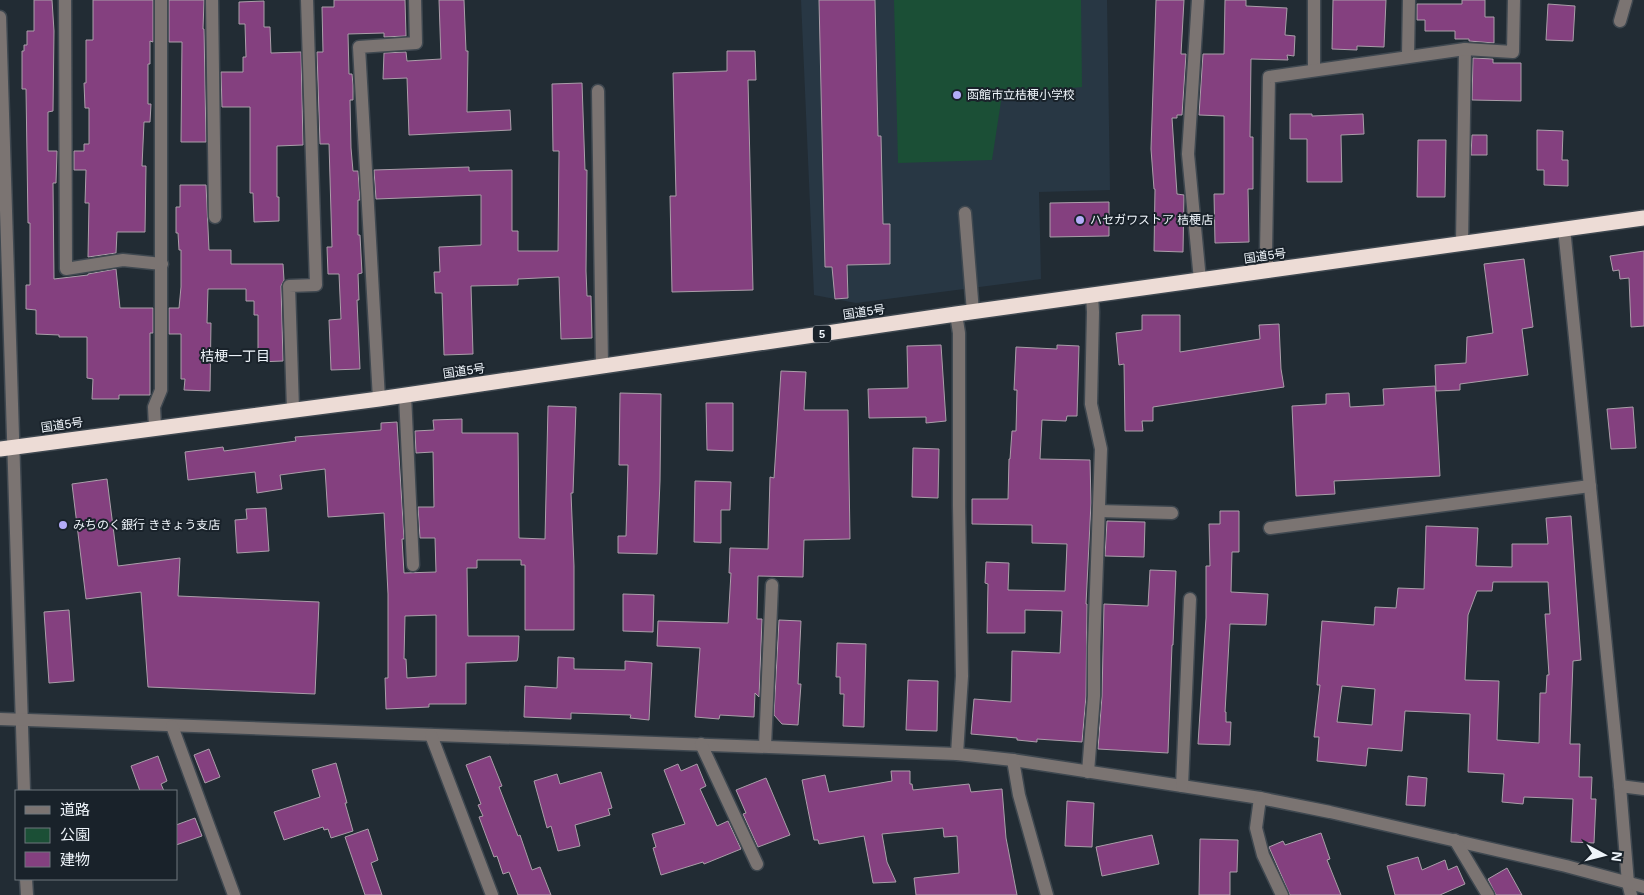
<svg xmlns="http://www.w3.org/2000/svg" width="1644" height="895" viewBox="0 0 1644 895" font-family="Arial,'Noto Sans JP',sans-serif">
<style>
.built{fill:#283744}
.green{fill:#1b4f36}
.building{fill:#84407f;stroke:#aa9ea9;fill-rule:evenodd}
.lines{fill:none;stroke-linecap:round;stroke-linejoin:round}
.minor-casing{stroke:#3f4850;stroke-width:15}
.highway-casing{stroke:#3f4850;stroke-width:18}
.minor{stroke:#7b7472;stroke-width:12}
.highway{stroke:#eddcd6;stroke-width:15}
.poi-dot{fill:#b4acf9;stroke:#19222a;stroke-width:2}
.labels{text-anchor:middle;stroke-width:4;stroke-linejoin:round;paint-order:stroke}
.shield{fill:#19222a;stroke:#aeb5bc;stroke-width:1}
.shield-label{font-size:11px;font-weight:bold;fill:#eef4fa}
.poi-label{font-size:12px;fill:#eef4fa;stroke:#19222a;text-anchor:start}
.street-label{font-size:12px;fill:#eef4fa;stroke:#19222a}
.neighbourhood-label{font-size:14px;fill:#eef4fa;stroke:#19222a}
</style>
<rect width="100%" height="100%" fill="#222c34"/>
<path class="built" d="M801 0H1107L1110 190 1039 192 1041 279 856 303 814 295Z"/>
<path class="green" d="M894 0H1081L1082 87 1002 95 992 160 898 163Z"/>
<g class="building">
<path d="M34 0H52L54 31 53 111 48 112V151H57L56 183H53L54 279 88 275V274L116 269 120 308H153V333H150V395H119V399H92L93 379 87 378V337H59V335L36 334V310L26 309V285H30V223H28L26 89H22V51H24V45H27V31H34Z"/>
<path d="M93 0H153V42L150 41V64H148V104H151L150 122H144L142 166H146L145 232H117L116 253 88 257 89 203H85L86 170H74V151H84V144H89V108H85L84 83H86V40H93Z"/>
<path d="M169 0H204L203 29H204L206 142H181L182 42H169Z"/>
<path d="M334 0H405L406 36 384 37V33L348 34 349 74H352L353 85V100H350L351 148 353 171H358L360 200H358V235H360L362 273 358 274 359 300H357L360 369 331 370 329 320 341 319 339 274H328L327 247H332L329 144H320L317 52H323L322 7H334Z"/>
<path d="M439 0H464L466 51H468L467 112 510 110 511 130 409 135 407 78 383 79 384 53 406 52 407 61 441 59Z"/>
<path d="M819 0H875L878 136H881L883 224H890V264L847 265 848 298 835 299 832 267H825Z"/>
<path d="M1156 0H1184L1181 54H1186L1182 115H1177V118H1172L1177 194 1184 195 1183 252 1154 251 1155 189H1154L1151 149Z"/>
<path d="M1225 0H1246V6L1287 8 1285 35 1295 36 1294 56 1287 55 1288 60 1251 59 1250 137H1253V189H1248L1249 242 1215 243 1214 194H1224V116L1199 115 1203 54H1224Z"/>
<path d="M1333 0H1386L1384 47 1357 46V50L1332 49Z"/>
<path d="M1462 0H1485V17H1494V43L1469 41V39H1455V31H1425V20H1417V4H1462Z"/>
<path d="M264 1V27H270L271 53 301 52 303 145 277 146V197H279V221L254 222 253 193H250V107H222L221 72H243V57H246L245 24H239V2Z"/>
<path d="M1548 4 1575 6 1573 41 1546 40Z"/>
<path d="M727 51H755L756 80H748L753 290 672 292 670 196H676L673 73 727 71Z"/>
<path d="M1473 58 1493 59V63H1521V101L1472 100Z"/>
<path d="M582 83 585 170H587L586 271 587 296H591L592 338 561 339 559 277 518 279V285L471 286 473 354 444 355 442 293H435L434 272H440L439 247 481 245V195L376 199 374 170 469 167V171L512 170V231H518V251H558L559 151H553L552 84Z"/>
<path d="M1290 114H1312V116L1363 114 1364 134 1341 135 1342 182H1307V139H1290Z"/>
<path d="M1537 130 1563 131 1562 160H1568V186L1544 185V170H1537Z"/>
<path d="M1472 135H1487V155H1471Z"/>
<path d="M1418 140H1446L1445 197H1417Z"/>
<path d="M180 185H206L209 250H231V264H283L284 280 281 286 283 361 258 362V315H254V301H246V289H208L207 323H211L210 391 184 390 185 379H181V334H169V308H179L181 287V250H179L178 233H176V207H180Z"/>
<path d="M1109 202V236L1050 237V203Z"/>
<path d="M1644 251V326L1631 327 1629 278 1620 279 1619 270 1613 271 1610 256Z"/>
<path d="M1524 259 1533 327 1522 329 1528 375 1460 384V390L1436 391 1435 365 1466 363 1467 337 1493 333 1484 264Z"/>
<path d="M1142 315H1180V352L1260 339 1259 325 1279 324 1281 369 1284 387 1153 407V421H1142L1143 431H1125L1124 364 1119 365 1116 333 1142 330Z"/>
<path d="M941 345 946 421 926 423V417L869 418 868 389 908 388 907 346Z"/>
<path d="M1057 345 1079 346 1077 416H1067L1066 421 1042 420 1040 459 1090 460 1091 503 1086 604H1087L1086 696 1082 742 1037 739V742L1017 740V738L971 734 974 699 1011 702 1012 651 1060 653 1062 611 1025 610V633H987L988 584 985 583 986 562 1009 563 1008 590 1065 591 1067 544 1032 543V525L972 524V499H1008L1009 459H1010L1012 431H1016L1017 390H1014L1016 347 1057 349Z"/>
<path d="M781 371 806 372 804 410H848L850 539 804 540 803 577 758 576 757 619H762L759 697 755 693 754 717 720 715 719 719 695 717 700 648 657 646 658 621 728 623 731 573H729L730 548 768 549 770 477 774 478Z"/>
<path d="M1435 386 1440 476 1334 481 1335 494 1296 496 1292 406 1326 404V394L1349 393 1350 407 1384 405 1383 389Z"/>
<path d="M620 393 661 394 660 481 657 554 618 553V536H626L628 465H619Z"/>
<path d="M706 403H733V451L707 450Z"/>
<path d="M548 406 576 407 573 493H571L574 566V630H525V565H521V560H477V568H467L468 636H519L518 657 517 661 466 663V704H429V707L386 709 385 678H388V594L384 513 328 517 325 469 280 475 282 489 257 493 255 472 188 480 185 452 223 447 224 451 296 441 295 437 381 430V423L397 422 404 539H402L404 573 436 572 435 538H420L418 507H434L433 452 416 453 415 431 434 430 433 420 462 419V433H518L519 538 545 539ZM436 615V676L407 678 406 659H404L405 616Z"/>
<path d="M1633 407 1636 448 1611 449 1607 409Z"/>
<path d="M913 448 939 449 938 498 912 497Z"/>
<path d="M107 479 118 566 180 558 178 596 319 602 315 694 148 687 141 592 86 599 72 484Z"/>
<path d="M695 481 731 482 730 510H721V543L694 542Z"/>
<path d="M266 508 269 551 237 553 235 520 247 519 246 509Z"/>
<path d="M1220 511H1239V552H1232L1231 592 1268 594 1266 625 1230 624 1225 712H1226V722H1231L1230 745 1198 744 1206 618V566H1210L1209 524H1220Z"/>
<path d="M1571 516 1581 660 1573 661 1570 744H1580L1579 777H1592L1591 799H1596L1594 843 1571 842 1573 799 1524 797 1523 804 1502 802 1504 774 1468 772 1470 714 1405 711 1402 751 1368 748 1366 766 1317 761 1319 737H1314L1320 685H1317L1322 621 1374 625 1375 607 1396 608 1398 588 1424 589 1426 526 1478 528 1476 566 1512 567V544H1548L1546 518ZM1493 582H1548L1550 614H1545L1549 675H1547L1546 693H1540L1539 743 1497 740 1499 681 1465 680 1468 615 1477 591H1492ZM1342 686 1375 689 1372 725 1337 722Z"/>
<path d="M1107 521 1145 522 1144 557 1105 556Z"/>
<path d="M1150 570 1176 571 1173 645H1172L1168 753 1098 749 1102 696 1104 604 1148 606Z"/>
<path d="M623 594 654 595 653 632 623 631Z"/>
<path d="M69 610 74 681 49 683 44 612Z"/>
<path d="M779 620 801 621 798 684H801L798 725 782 724 774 715Z"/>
<path d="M837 643 866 644 864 727 843 726 844 694H840V677H836Z"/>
<path d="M558 657 574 658V669L625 670V661L652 663 649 720 630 718 631 715 571 713V719L524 717 525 686 557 688Z"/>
<path d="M908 680 938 681 937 731 906 730Z"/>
<path d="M209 749 220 777 205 783 194 755Z"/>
<path d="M158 756 167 781 161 784 164 791H140L131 766Z"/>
<path d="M490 756 502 786 499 787 518 836 520 835 532 870 540 867 551 895H518L509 872 503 874 497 856 494 857 479 817 483 816 478 805 481 804 466 765Z"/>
<path d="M336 763 347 803H345L353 831 331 838 328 829 324 830 323 827 284 840 274 812 320 797 312 770Z"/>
<path d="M678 764 681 771 697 764 706 786 700 789 717 826 728 821 741 849 704 864 703 862 661 875 653 848 656 847 652 834 685 824 664 770Z"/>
<path d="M891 771H910V784H912L913 790 969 784 971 792 1002 789 1006 838 1017 895H916L914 878 959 873 957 836 944 837 943 828 882 834 887 862 896 882 873 883 864 836 819 844 818 840H814L802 780 825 775 829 792 892 781Z"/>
<path d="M601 772 612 808 608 809 610 815 575 825 580 846 558 851 551 826 547 828 534 781 557 774 560 784Z"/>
<path d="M1408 776 1427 778 1425 806 1406 805Z"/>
<path d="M766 778 790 835 758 847 743 814 746 813 736 790Z"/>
<path d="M1067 801 1094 803 1092 847 1065 846Z"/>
<path d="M195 818 202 836 176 845V825Z"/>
<path d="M368 829 378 860 371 863 382 895H365L345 837Z"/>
<path d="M1321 833 1330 859 1327 860 1341 895H1290L1269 847 1283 841 1285 845Z"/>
<path d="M1152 835 1159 864 1102 876 1096 847Z"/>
<path d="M1200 839 1238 840 1237 872H1230V895H1199Z"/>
<path d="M1418 857 1422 870 1445 860 1448 870 1457 866 1465 884 1440 895H1395L1387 866Z"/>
<path d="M1507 868 1522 895H1496L1488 879Z"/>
</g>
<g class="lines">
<g class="minor-casing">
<g id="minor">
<path d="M65 0 66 269 123 260 162 264"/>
<path d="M212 0 215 217"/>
<path d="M1198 0 1188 154 1200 280"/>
<path d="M0 17 24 791"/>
<path d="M1620 21 1626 0"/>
<path d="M1408 56 1409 0"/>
<path d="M1314 70V0"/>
<path d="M598 91 602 366"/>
<path d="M965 213 973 312"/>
<path d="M1564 228 1620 786 1628 883 1631 895"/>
<path d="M1462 243 1465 49"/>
<path d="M1268 270 1266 253 1269 77 1465 49 1513 52 1514 0"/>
<path d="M956 314 959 333V506L962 676 957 754"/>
<path d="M405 395 413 565"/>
<path d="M379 399 359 47 416 43 415 0"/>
<path d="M293 409 289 286 316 285 307 0"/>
<path d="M155 427 154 407 161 390V0"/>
<path d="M1099 511 1172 513"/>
<path d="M1270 528 1590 486"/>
<path d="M0 719 957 754 1013 760 1260 798 1330 812 1566 866 1644 887"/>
<path d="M172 726 234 895"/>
<path d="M431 735 492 895"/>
<path d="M701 744 757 864"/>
<path d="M765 746 772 585"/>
<path d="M1013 760 1019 795 1047 895"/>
<path d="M1088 772 1094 696V647L1101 449 1091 404 1093 312 1092 295"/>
<path d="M1182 786 1190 599"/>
<path d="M1620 786 1644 789"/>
<path d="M1260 798 1256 828 1263 855 1282 895"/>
<path d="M1455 840 1488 895"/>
<path d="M26 879 27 895"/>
</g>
</g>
<g class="highway-casing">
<path id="highway" d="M0 449 379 399 956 314 1644 218"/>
</g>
<use href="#minor" class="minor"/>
<use href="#highway" class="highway"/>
</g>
<g class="poi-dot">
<circle cx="957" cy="95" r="5"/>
<circle cx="1080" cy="220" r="5"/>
<circle cx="63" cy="525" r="5"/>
</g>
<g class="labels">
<rect class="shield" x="813" y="325.5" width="18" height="17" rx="4"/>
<g class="shield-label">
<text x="822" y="338">5</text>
</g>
<g class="poi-label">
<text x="967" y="99">函館市立桔梗小学校</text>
<text x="1090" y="224">ハセガワストア 桔梗店</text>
<text x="73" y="529">みちのく銀行 ききょう支店</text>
</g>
<g class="street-label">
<text transform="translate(1265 256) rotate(-8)" y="4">国道5号</text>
<text transform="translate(864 312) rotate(-8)" y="4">国道5号</text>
<text transform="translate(464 371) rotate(-8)" y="4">国道5号</text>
<text transform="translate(62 425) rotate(-8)" y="4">国道5号</text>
</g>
<g class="neighbourhood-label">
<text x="235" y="361">桔梗一丁目</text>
</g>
</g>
<rect x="15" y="790" width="162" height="90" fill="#19222a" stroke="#6e767d"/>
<rect x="25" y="806" width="25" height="8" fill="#7b7472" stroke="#6e767d"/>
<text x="60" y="815" font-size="15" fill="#eef4fa">道路</text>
<rect x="25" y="828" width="25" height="15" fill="#1b4f36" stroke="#6e767d"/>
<text x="60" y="840" font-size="15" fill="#eef4fa">公園</text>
<rect x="25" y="852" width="25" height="15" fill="#84407f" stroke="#6e767d"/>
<text x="60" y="865" font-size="15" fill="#eef4fa">建物</text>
<g transform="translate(1604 855) rotate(97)" stroke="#19222a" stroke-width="4" paint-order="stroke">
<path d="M0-4L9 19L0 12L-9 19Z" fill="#eef4fa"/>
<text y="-8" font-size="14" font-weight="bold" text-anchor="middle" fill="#eef4fa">N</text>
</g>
</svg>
